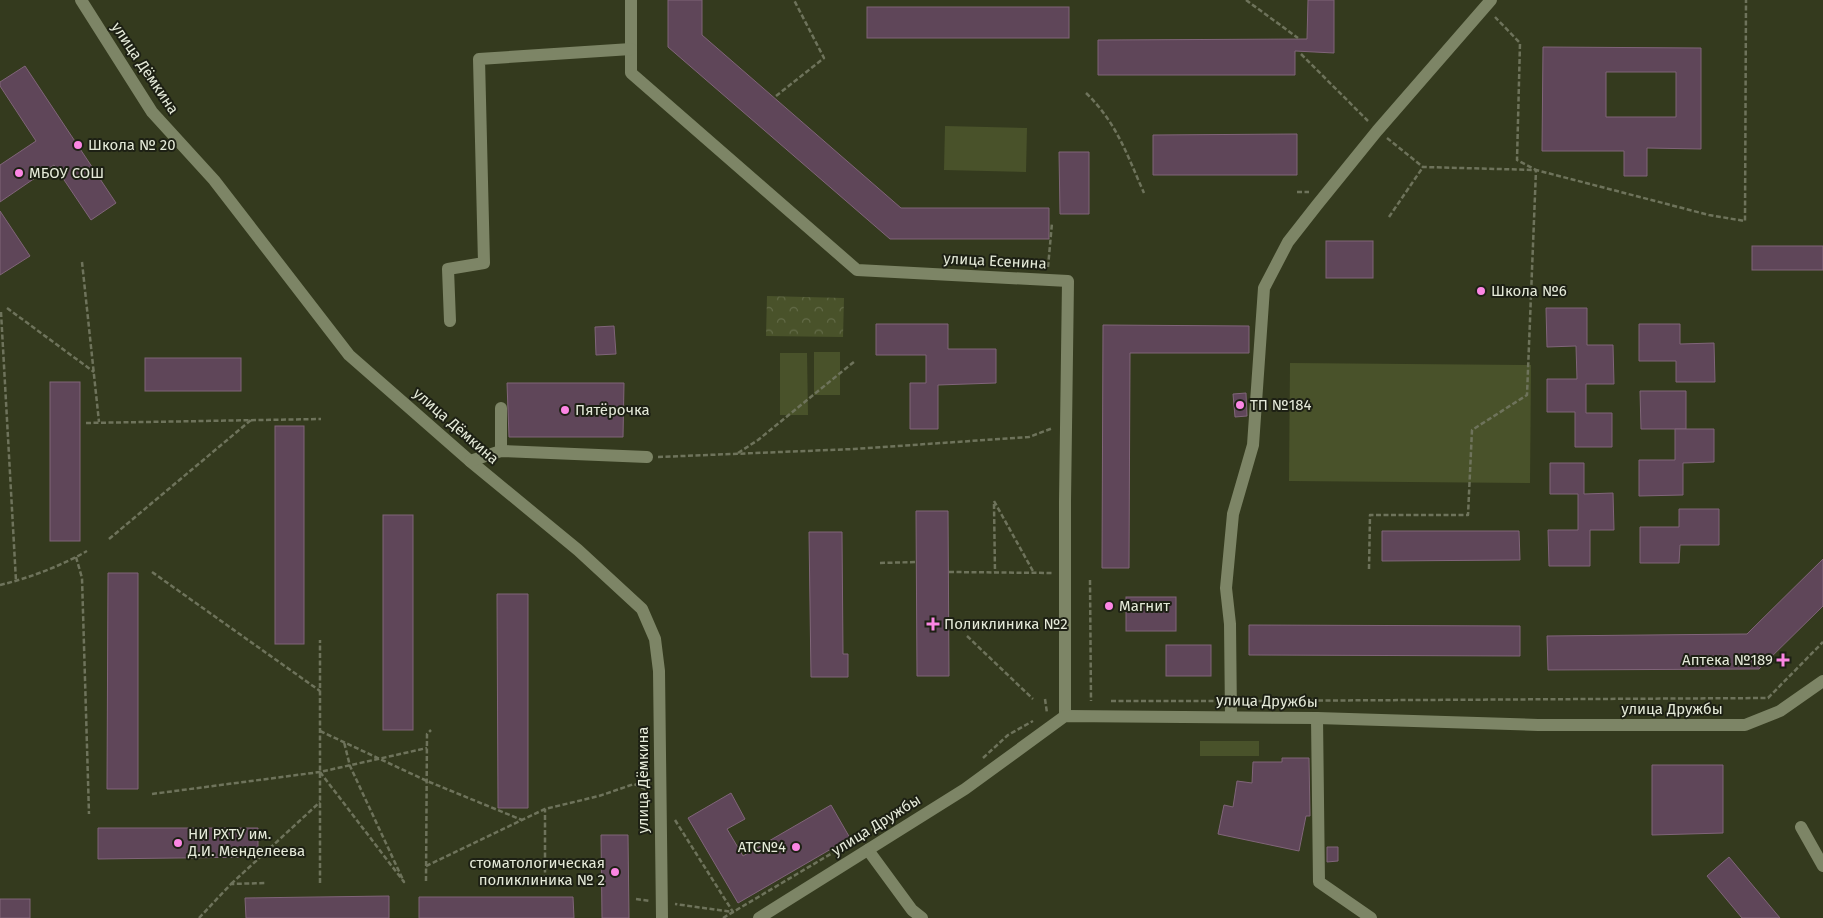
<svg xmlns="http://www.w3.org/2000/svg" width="1823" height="918" viewBox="0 0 1823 918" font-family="'Fira Sans',sans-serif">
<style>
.grass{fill:#49522a}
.park{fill:url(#park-crowns)}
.building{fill:#5f4659;stroke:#806579;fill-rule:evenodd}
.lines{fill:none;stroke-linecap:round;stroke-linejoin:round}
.path{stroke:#6e735b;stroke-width:2.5;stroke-dasharray:5 2.5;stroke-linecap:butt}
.minor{stroke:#7d8566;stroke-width:12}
.poi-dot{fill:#fc86e4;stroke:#1d2014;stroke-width:2}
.labels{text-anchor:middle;stroke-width:4;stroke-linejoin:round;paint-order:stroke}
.street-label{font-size:15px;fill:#e5ead9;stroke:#1d2014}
.poi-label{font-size:15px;fill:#e5ead9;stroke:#1d2014;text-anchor:start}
</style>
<defs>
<pattern id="park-crowns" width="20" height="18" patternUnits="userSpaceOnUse" patternTransform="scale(1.25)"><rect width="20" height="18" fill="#49522a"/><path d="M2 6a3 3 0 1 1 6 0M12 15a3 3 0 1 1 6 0" fill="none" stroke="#636b48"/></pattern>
</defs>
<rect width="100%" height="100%" fill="#343a1e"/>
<g class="grass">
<path d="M945 126 1027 128 1026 172 944 170Z"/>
<rect x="814" y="352" width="26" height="43"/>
<path d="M780 353H807L808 415H780Z"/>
<path d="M1290 363 1531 365 1530 483 1289 481Z"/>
<rect x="1200" y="741" width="59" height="15"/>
</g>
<path class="park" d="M767 296 844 298 843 337 766 336Z"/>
<g class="building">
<path d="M668 0H702V35L901 208H1049V239H890L668 47Z"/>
<path d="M1308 0H1334V53L1295 51V75H1098V40L1307 39Z"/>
<rect x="867" y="7" width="202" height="31"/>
<path d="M1543 47 1701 48V149L1647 148V176H1624V151H1542ZM1606 72H1676V117H1606Z"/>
<path d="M25 66 116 203 91 220 54 165 0 202V165L36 141 0 86V82Z"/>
<path d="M1297 134V175H1153V135Z"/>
<path d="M1059 152H1089V214H1060Z"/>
<path d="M0 211 30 256 0 275Z"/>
<rect x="1326" y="241" width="47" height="37"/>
<rect x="1752" y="246" width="71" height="24"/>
<path d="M1546 308H1587V345H1613L1614 384H1586V413H1612V447H1575V412H1547V379H1577L1576 346 1547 347Z"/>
<path d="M876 324H948V349H996V383L938 385V429H910V383H926V355H876Z"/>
<path d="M1639 324H1680V344L1714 343 1715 382H1676V361H1639Z"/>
<path d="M1103 325 1249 326V353H1130L1129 568H1102Z"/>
<path d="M614 326 616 354 596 355 595 327Z"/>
<rect x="145" y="358" width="96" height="33"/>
<rect x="50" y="382" width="30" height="159"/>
<path d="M507 383H624L623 437H509Z"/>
<path d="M1640 391H1686V429H1641Z"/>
<path d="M1246 393 1247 416 1235 417 1233 394Z"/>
<rect x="275" y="426" width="29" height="218"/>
<path d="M1675 429H1714V462L1683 463V495L1639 496V460H1675Z"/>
<path d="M1550 463H1584V494L1613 493 1614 530H1590V566H1549L1548 530H1578V494H1550Z"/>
<path d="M1679 509H1719V545H1680L1679 563H1640V527H1679Z"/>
<path d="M916 511H948L949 676H917Z"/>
<rect x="383" y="515" width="30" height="215"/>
<path d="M1382 531H1519L1520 560 1382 561Z"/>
<path d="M809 532H842L843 654H848V677H811Z"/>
<path d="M1823 559V606L1759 669 1548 670 1547 636 1747 634Z"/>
<path d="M108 573H138V789H107Z"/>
<path d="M497 594H528V808H498Z"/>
<rect x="1126" y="597" width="50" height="34"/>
<path d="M1249 625 1520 626V656L1249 655Z"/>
<rect x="1166" y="645" width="45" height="31"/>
<path d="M1282 758H1309L1310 816H1306L1299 851 1218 834 1224 805 1233 807 1237 781 1252 783 1253 762H1282Z"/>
<path d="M1652 765H1723V833L1652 835Z"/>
<path d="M731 793 745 819 727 829 743 856 831 805 850 838 738 903 688 818Z"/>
<path d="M98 828H258V857L98 859Z"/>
<path d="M601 835H628L629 918H602Z"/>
<path d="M1327 847H1338V861L1327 862Z"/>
<path d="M1729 857 1780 918H1742L1707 876Z"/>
<path d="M389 896V918H246L245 898Z"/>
<path d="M419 897H573L574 918H419Z"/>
<rect x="0" y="899" width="30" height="19"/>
</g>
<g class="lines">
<g class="path">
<path d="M1246 0 1298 38"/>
<path d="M1301 54 1368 121"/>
<path d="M1086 93C1117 123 1127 155 1144 193"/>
<path d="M776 96 824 58 794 0"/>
<path d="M1387 138 1423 167 1536 170 1709 215 1745 221 1746 0"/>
<path d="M1297 192H1309"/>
<path d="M1389 217 1423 167"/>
<path d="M82 262 99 422"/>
<path d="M1048 267 1052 223"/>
<path d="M7 308 94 372"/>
<path d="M1 312 16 581"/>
<path d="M86 423 321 419"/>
<path d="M738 453 758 440 855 361"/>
<path d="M658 457 854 449 1029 437 1053 428"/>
<path d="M994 501 1034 573"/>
<path d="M994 504 995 572"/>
<path d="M109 539 251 420"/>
<path d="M76 557 82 578 89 814"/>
<path d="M880 563 916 562"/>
<path d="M1369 569 1370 515H1468L1472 430 1527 395 1536 170 1517 160 1520 43 1495 17"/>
<path d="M152 572 320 691"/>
<path d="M949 572 1052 573"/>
<path d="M1090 580 1091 701"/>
<path d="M0 585C29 578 61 566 87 551"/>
<path d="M967 636 1033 699"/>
<path d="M1045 699 1047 713"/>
<path d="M1111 701H1218"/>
<path d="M1243 701 1768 698 1823 642"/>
<path d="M320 731 427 781 522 820"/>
<path d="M983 758 1008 735 1033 721"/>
<path d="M320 772 404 882 350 766 344 742"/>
<path d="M152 794 320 772 427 748"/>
<path d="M675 820 733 912 675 904"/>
<path d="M426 866 545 809 599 796 634 784 647 790"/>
<path d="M545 880V809"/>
<path d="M426 881 427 734 431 730"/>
<path d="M320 883V640"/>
<path d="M231 884 320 802"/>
<path d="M636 899 650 901"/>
<path d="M199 918 231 884 265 883"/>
<path d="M723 918 876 827"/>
</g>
<g class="minor">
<path d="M81 0 152 112 214 180 349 355 470 461 578 550 642 609 655 639 659 671 662 918"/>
<path d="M631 0V73L857 270 1068 281 1065 501V716"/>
<path d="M450 321 448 269 484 263 479 59 631 49"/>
<path d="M501 408V451"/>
<path d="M470 461 501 451 647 457"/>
<path d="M1231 717 1230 624 1226 588 1233 514 1253 445 1264 288 1288 242 1317 205 1377 131 1491 0"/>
<path d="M1317 718 1319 882 1371 918"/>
<path d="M1801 827 1823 866"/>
<path d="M868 850 912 910 922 918"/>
<path d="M759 918 965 789 1065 716 1317 718 1538 725H1745L1780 711 1823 681"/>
</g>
</g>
<g class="poi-dot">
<circle cx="78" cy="145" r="5"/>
<circle cx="19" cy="173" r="5"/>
<circle cx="1481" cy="291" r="5"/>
<circle cx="1240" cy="405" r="5"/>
<circle cx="565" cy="410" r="5"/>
<circle cx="1109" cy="606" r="5"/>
<path d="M930.5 616.5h5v5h5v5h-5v5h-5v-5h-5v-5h5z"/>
<path d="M1780.5 652.5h5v5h5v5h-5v5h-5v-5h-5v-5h5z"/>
<circle cx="178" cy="843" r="5"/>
<circle cx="796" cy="847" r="5"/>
<circle cx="615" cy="872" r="5"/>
</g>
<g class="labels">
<g class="street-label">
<text transform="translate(145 68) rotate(56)" y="5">улица Дёмкина</text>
<text transform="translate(995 261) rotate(3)" y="5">улица Есенина</text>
<text transform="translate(456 426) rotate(41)" y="5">улица Дёмкина</text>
<text transform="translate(1267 701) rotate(1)" y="5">улица Дружбы</text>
<text x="1672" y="714">улица Дружбы</text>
<text transform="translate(643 780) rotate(-90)" y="5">улица Дёмкина</text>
<text transform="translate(876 825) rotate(-32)" y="5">улица Дружбы</text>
</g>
<g class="poi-label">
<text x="88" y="150">Школа № 20</text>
<text x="29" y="178">МБОУ СОШ</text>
<text x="1491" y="296">Школа №6</text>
<text x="1250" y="410">ТП №184</text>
<text x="575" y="415">Пятёрочка</text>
<text x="1119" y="611">Магнит</text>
<text x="944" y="629">Поликлиника №2</text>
<text x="1773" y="665" text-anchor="end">Аптека №189</text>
<text x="188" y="839">НИ РХТУ им.<tspan x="188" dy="17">Д.И. Менделеева</tspan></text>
<text x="786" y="852" text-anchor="end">АТС№4</text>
<text x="605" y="868" text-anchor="end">стоматологическая<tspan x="605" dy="17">поликлиника № 2</tspan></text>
</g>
</g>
</svg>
